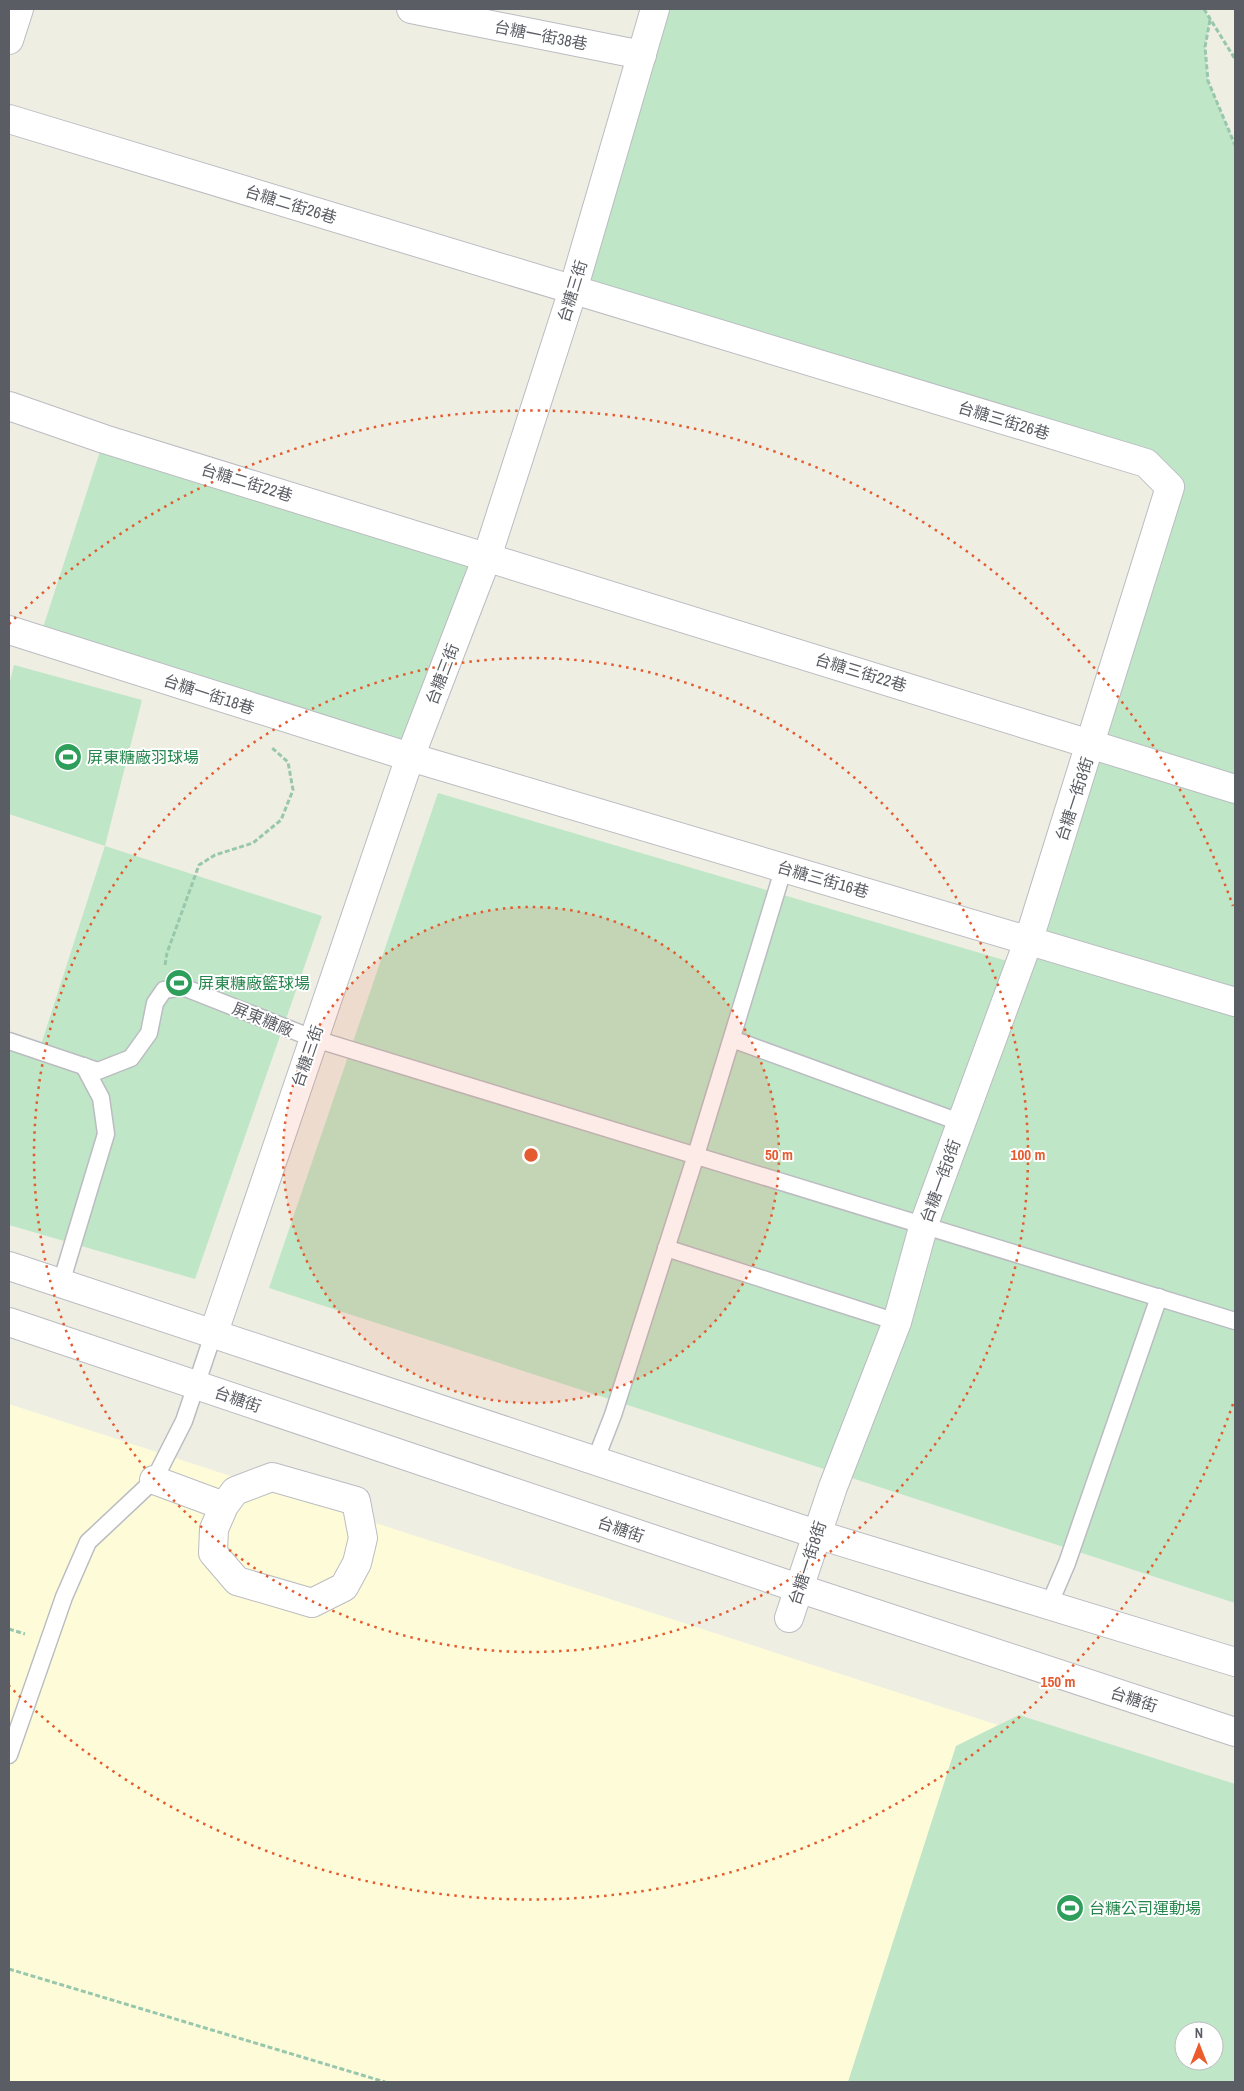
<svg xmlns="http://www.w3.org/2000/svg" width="1244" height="2091" viewBox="0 0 1244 2091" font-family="'Archivo Narrow','Noto Sans TC',sans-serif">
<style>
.commercial{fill:#fefcd8}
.green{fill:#bfe6c6;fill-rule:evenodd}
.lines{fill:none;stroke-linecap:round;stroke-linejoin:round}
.service-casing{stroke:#bbbcc2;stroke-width:19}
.minor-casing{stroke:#bbbcc2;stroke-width:30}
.path{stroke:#98c7ad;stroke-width:3;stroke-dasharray:5 2.5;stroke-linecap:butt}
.service{stroke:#fff;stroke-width:16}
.minor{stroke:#fff;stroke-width:28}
.ring{fill:none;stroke:#e45b2f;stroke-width:2.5;stroke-dasharray:2.5 5}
.labels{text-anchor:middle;stroke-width:4;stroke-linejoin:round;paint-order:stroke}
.street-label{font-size:16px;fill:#5b5d64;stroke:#fff}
.leisure-label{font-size:16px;fill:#27864d;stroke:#fff;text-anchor:start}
.centre{fill:#e45b2f;stroke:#fff;stroke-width:2.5}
.ring-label{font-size:15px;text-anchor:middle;font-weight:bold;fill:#e45b2f;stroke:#fff;stroke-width:4;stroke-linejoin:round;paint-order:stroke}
</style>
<rect width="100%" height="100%" fill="#eeeee3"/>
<path class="commercial" d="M9 1404 998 1725 956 1746 848 2082H9Z"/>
<g class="green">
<path d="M655 9H1204L1210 20 1205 47 1208 81 1235 145V1321L924 1224 1170 487 1146 463 573 290Z"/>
<path d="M104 439 487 557 410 757 39 640Z"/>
<path d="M14 665 142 700 105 846 322 916 195 1279 9 1225V1041L39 1051 105 846 9 814V685Z"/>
<path d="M438 793 1014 963 916 1227 1235 1327V1603L269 1288Z"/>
<path d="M1019 1715 1235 1784V2082H848L956 1746ZM1184 2031H1214V2061H1184Z"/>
</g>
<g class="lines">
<g class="service-casing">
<g id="service">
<path d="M732 1039 962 1123"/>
<path d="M9 1041 98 1071 131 1058 149 1033 155 1003 164 990 183 987 312 1038 1235 1321"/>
<path d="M666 1248 897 1322"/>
<path d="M61 1283 106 1134 101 1098 84 1066"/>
<path d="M595 1461 613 1415 696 1155 784 867"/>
<path d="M1049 1605 1067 1563 1159 1297"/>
<path d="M9 1755 64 1597 88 1542 154 1480 184 1421 213 1335"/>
</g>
</g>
<g class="minor-casing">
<g id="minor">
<path d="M411 9 642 55"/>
<path d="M9 40 19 9"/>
<path d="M9 119 1146 463 1170 487 1029 939 924 1224 897 1322 833 1487 789 1618"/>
<path d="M9 406 104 439 1235 789"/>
<path d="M9 630 410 757 1235 1002"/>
<path d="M9 1266 816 1534 1235 1662"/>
<path d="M9 1322 798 1588 1235 1732"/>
<path d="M213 1335 410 757 487 557 573 290 655 9"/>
<path d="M154 1480 224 1506 214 1529 213 1553 237 1581 312 1603 344 1587 357 1563 363 1538 356 1501 272 1477 235 1491 224 1506"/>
</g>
</g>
<g class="path">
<path d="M1204 9 1235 59"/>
<path d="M1210 20 1205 47 1208 81 1235 145"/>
<path d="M165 965 167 953 199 865 215 855 253 843 281 820 293 790 288 762 271 747"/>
<path d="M9 1629 25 1634"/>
<path d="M9 1969 385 2082"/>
</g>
<use href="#service" class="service"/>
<use href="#minor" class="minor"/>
</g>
<circle cx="531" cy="1155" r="248" fill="#e45b2f" fill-opacity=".12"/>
<g class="ring">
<circle cx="531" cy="1155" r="248"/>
<circle cx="531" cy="1155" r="497"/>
<path d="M1233 1404A745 745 0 0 1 9 1686M9 624A745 745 0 0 1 1233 906"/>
</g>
<defs>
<g id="stadium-disc" transform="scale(1.4375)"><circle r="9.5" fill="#2e9e5b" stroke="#fff"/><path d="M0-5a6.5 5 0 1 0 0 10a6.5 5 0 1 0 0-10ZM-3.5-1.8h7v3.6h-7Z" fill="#fff"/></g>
</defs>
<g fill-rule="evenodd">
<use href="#stadium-disc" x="68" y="757"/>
<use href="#stadium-disc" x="179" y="983"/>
<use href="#stadium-disc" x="1070" y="1908"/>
</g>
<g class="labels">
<g class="street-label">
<text transform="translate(541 35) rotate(11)" y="6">台糖一街38巷</text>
<text transform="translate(291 204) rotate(17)" y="6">台糖二街26巷</text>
<text transform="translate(572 291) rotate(-73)" y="6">台糖三街</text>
<text transform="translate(1004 420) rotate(17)" y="6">台糖三街26巷</text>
<text transform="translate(247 482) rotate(17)" y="6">台糖二街22巷</text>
<text transform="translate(861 672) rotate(17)" y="6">台糖三街22巷</text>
<text transform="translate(442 674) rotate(-69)" y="6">台糖三街</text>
<text transform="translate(209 694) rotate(18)" y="6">台糖一街18巷</text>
<text transform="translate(1074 799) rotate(-72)" y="6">台糖一街8街</text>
<text transform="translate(823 879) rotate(16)" y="6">台糖三街16巷</text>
<text transform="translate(263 1019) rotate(22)" y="6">屏東糖廠</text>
<text transform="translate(307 1056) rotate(-71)" y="6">台糖三街</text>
<text transform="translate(940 1181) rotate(-70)" y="6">台糖一街8街</text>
<text transform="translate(238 1399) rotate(19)" y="6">台糖街</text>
<text transform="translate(621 1529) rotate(19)" y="6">台糖街</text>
<text transform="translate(807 1563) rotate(-72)" y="6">台糖一街8街</text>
<text transform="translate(1134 1699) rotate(18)" y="6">台糖街</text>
</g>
<g class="leisure-label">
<text x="87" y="763">屏東糖廠羽球場</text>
<text x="198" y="989">屏東糖廠籃球場</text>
<text x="1089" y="1914">台糖公司運動場</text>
</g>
</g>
<circle cx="531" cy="1155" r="8" class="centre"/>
<g class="ring-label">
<text x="779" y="1160">50 m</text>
<text x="1028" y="1160">100 m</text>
<text x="1058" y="1687">150 m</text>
</g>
<rect width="1244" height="2091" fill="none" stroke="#5b5d64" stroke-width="20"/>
<g transform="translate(1199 2046)"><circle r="24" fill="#ffffff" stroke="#bdbec1"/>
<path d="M0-4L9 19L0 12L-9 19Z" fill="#eb5b2c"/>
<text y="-8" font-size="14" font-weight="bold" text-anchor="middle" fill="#5b5d64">N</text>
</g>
</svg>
